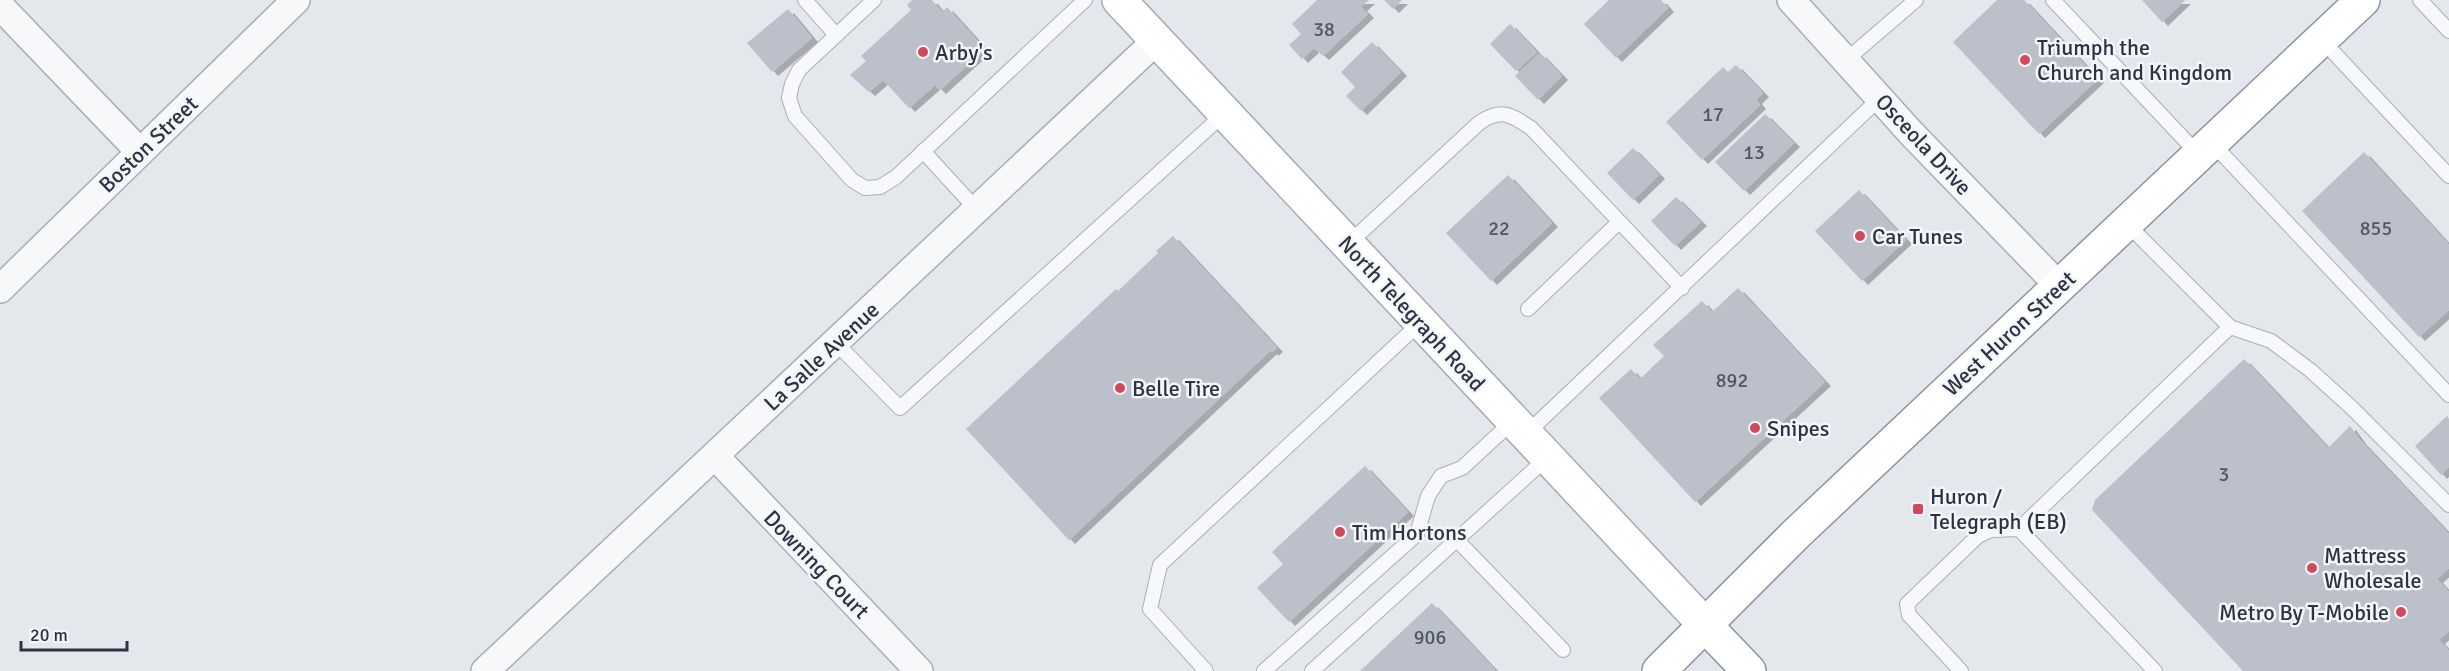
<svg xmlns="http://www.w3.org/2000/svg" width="2449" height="671" viewBox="0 0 2449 671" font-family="Signika,sans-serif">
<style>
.building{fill:#bbc0ca;filter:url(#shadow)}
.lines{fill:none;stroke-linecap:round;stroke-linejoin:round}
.service-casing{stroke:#a9aeb7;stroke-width:16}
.minor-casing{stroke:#a9aeb7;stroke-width:30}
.primary-casing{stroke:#a3abb8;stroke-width:36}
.trunk-casing{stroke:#8b94a3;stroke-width:36}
.service{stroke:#f7f8fa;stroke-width:14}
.minor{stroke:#f7f8fa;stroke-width:27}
.primary{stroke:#fff;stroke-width:33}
.trunk{stroke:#fff;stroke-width:33}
.poi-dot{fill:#d1495b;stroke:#f4f6f9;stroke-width:2}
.labels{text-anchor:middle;stroke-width:5;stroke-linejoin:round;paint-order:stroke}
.number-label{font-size:20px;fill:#4f5766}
.poi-label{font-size:22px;fill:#2b3445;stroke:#f4f6f9;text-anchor:start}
.street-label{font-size:22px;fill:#2b3445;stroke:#f4f6f9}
</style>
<defs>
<filter id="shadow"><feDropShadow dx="6" dy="4" stdDeviation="0" flood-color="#0004"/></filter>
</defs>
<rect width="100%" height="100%" fill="#e4e7ec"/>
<g class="building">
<path d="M912 0H932L942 12 947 7 985 49 940 90 935 85 909 108 883 80 869 92 850 75 866 61 861 56 911 10 907 5Z"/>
<path d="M1317 0H1369L1361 7 1368 14 1323 56 1314 48 1302 59 1289 45 1301 34 1292 24Z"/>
<path d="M1384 0H1402L1393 9Z"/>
<path d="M1609 0H1661L1668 8 1616 58 1584 24Z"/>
<path d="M1997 0H2024L2098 79 2039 134 1953 42Z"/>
<path d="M2142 0H2185L2162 22Z"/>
<path d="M788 9 812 38 772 72 747 43Z"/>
<path d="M1510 24 1537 52 1516 71 1490 44Z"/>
<path d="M1372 42 1401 72 1361 111 1346 96 1355 87 1341 72Z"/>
<path d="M1540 53 1562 76 1538 100 1515 76Z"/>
<path d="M1736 65 1763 93 1756 100 1760 105 1702 160 1666 122 1723 67 1728 72Z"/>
<path d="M1765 114 1794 143 1744 191 1715 162Z"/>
<path d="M1633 148 1659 175 1633 200 1607 173Z"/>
<path d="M2364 152 2449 245V310L2419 337 2302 211Z"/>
<path d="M1508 175 1552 223 1491 281 1446 233Z"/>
<path d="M1859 190 1906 240 1862 281 1815 231Z"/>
<path d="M1676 197 1701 222 1675 246 1651 221Z"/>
<path d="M1173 236 1277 348 1272 352 1271 350 1069 540 966 429 1116 289 1118 291 1158 253 1156 251Z"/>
<path d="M1738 288 1825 382 1695 502 1599 398 1631 369 1640 379 1664 356 1653 345 1702 301 1712 312Z"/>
<path d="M2244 359 2328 448 2350 426 2360 440 2449 534V568L2437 579 2449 592V631L2439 640 2449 651V671H2243L2092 510 2095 500Z"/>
<path d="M2447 416 2449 419V467L2441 475 2415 446Z"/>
<path d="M1365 466 1408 512 1289 622 1257 588 1283 564 1272 552Z"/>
<path d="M1432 603 1496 671H1360Z"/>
</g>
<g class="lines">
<g class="service-casing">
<g id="service">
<path d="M805 0 836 35"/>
<path d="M874 0 799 70 792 84 789 98 795 116 852 180 865 188 880 187 896 177 1085 0"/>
<path d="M2053 0 2199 155"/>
<path d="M2420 0 2449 31"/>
<path d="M2321 39 2449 176"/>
<path d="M1845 61 1916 0"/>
<path d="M2212 143 2449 395"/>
<path d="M923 151 977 210"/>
<path d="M2126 223 2230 327 2019 529 2155 671"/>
<path d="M1348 244 1479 123C1501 108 1510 114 1531 128L1682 288"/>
<path d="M1528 309 1619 222"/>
<path d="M2230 327 2271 341 2310 370 2351 407 2449 505"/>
<path d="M836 343 900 408 1225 113"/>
<path d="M1526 434 1880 98"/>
<path d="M1457 540 1563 650"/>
<path d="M1206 671 1150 609 1160 565 1421 322"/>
<path d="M1264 671 1417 534 1428 496 1441 476 1462 468 1513 421"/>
<path d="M1312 671 1548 457"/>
<path d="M1961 671 1909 615 1907 604 1978 536 1991 530 2019 529"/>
</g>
</g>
<g class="minor-casing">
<g id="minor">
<path d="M1791 0 1911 133 2059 286"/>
<path d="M0 6 140 152"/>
<path d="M0 289 296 0"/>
<path d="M715 456 919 671"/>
<path d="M485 671 1157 40"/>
</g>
</g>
<g class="primary-casing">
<path id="primary" d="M1119 0 1705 625"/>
</g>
<g class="trunk-casing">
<g id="trunk">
<path d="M1705 625 1749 671"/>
<path d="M1659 671 1796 534 2363 0"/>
</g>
</g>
<use href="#service" class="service"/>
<use href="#minor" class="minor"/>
<use href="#primary" class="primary"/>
<use href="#trunk" class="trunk"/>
</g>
<g class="poi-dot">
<circle cx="923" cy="52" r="6"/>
<circle cx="2025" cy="60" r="6"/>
<circle cx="1860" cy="236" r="6"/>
<circle cx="1120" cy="388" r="6"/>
<circle cx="1755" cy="428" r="6"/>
<rect x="1912" y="503" width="12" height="12" rx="3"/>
<circle cx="1340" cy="532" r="6"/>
<circle cx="2312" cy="568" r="6"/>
<circle cx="2401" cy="612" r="6"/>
</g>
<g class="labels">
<g class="number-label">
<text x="1324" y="36">38</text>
<text x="1713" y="121">17</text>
<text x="1754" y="159">13</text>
<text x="1499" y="235">22</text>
<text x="2376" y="235">855</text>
<text x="1732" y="387">892</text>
<text x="2224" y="481">3</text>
<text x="1430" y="644">906</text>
</g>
<g class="poi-label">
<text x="2037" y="55">Triumph the<tspan x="2037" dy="25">Church and Kingdom</tspan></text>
<text x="935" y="60">Arby's</text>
<text x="1872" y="244">Car Tunes</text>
<text x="1132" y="396">Belle Tire</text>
<text x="1767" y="436">Snipes</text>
<text x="1930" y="504">Huron /<tspan x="1930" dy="25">Telegraph (EB)</tspan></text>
<text x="1352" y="540">Tim Hortons</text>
<text x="2324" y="563">Mattress<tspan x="2324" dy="25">Wholesale</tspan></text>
<text x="2389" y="620" text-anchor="end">Metro By T-Mobile</text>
</g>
<g class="street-label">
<text transform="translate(148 144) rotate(-44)" y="8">Boston Street</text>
<text transform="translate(1924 144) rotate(47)" y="8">Osceola Drive</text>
<text transform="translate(1412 313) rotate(47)" y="8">North Telegraph Road</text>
<text transform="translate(2009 333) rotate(-43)" y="8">West Huron Street</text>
<text transform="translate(821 356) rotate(-43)" y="8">La Salle Avenue</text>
<text transform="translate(817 564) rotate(46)" y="8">Downing Court</text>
</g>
</g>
<path d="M21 641v9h106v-9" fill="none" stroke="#2b3445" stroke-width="3"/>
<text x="30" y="641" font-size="18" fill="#2b3445" stroke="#f4f6f9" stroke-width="4.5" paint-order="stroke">20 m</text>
</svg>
